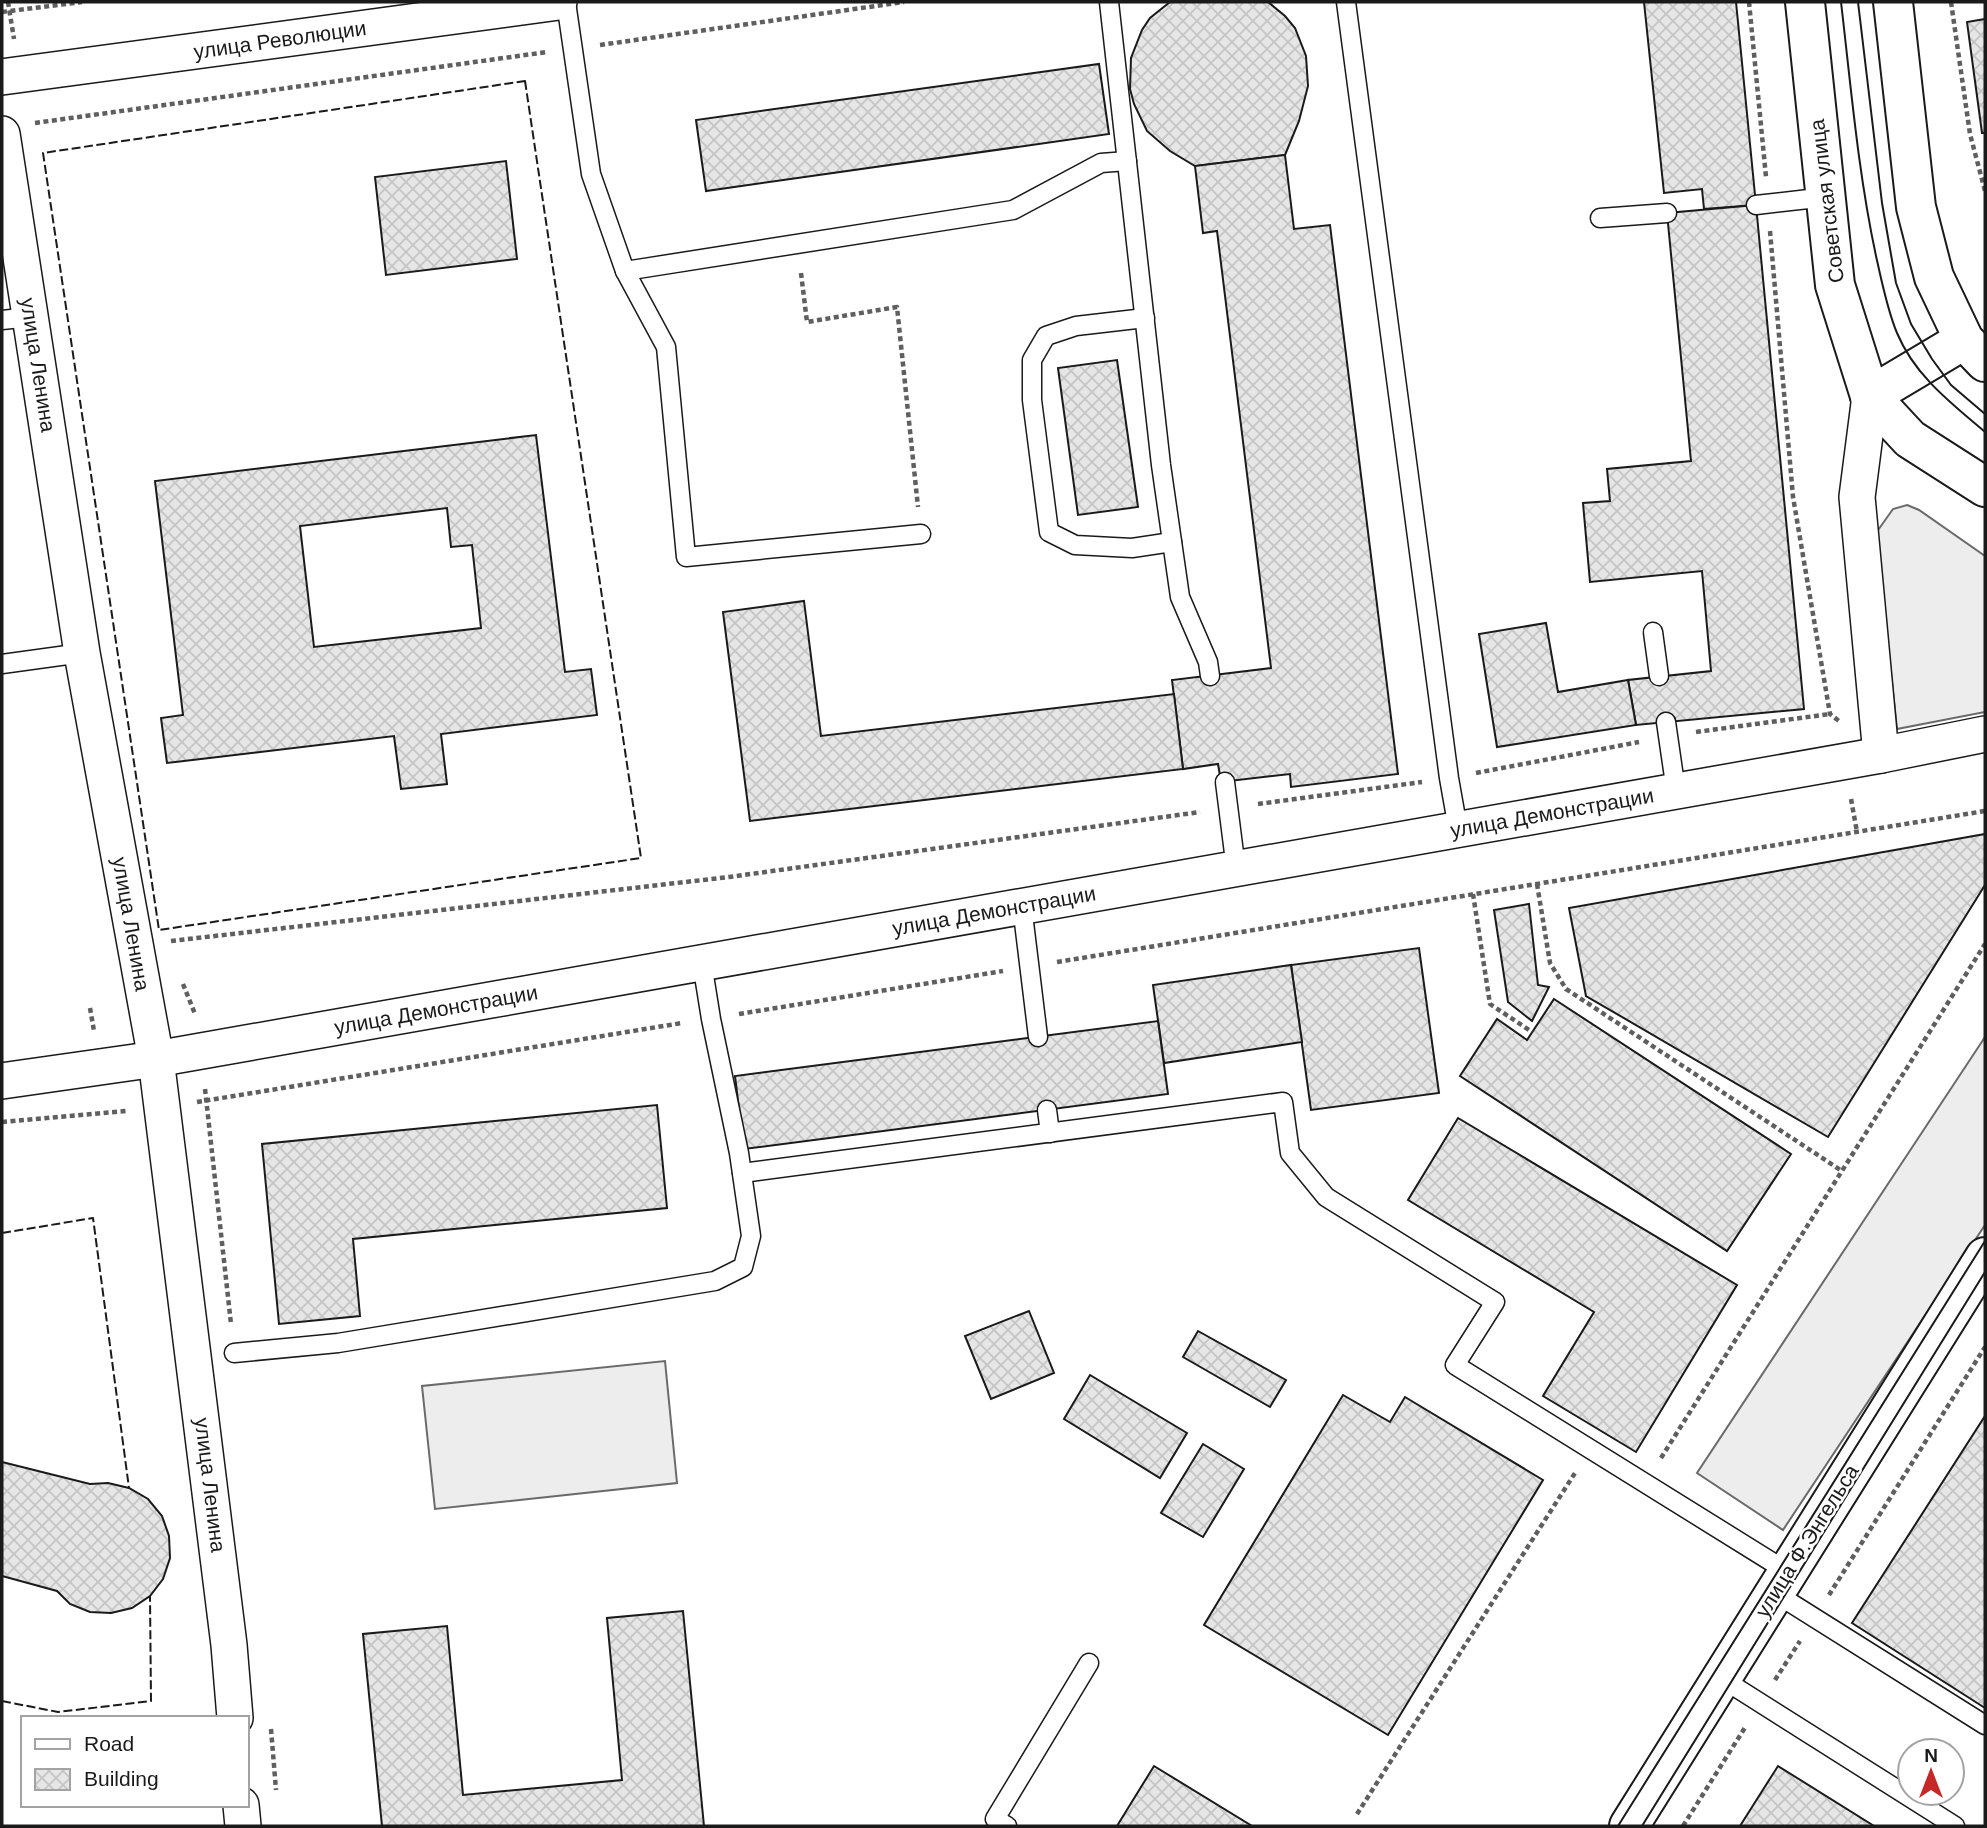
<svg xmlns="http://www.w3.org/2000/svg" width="1987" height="1828" viewBox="0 0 1987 1828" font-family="Arial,sans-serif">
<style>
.built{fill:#ededed;stroke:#6a6a6a;stroke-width:2}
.building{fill:url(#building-cross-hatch);stroke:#1a1a1a;stroke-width:2;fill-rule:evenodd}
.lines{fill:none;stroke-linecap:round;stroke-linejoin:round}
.service-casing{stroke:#1a1a1a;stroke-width:21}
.minor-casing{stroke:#1a1a1a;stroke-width:38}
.tertiary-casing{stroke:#1a1a1a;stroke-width:42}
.primary-casing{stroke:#1a1a1a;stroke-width:42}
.path{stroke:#5f5f5f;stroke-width:4.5;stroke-dasharray:5 3.5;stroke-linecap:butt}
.service{stroke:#fff;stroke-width:18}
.minor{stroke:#fff;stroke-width:35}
.tertiary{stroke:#fff;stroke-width:38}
.primary{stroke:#fff;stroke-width:38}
.tram{stroke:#1a1a1a;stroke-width:2}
.fence{stroke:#1a1a1a;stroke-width:2;stroke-dasharray:9 3.5;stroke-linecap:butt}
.labels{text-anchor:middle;stroke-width:5;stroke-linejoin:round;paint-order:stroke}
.street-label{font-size:21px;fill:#1a1a1a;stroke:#fff}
</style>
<defs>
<pattern id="building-cross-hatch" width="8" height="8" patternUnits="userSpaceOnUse" patternTransform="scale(1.75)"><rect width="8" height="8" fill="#e6e6e6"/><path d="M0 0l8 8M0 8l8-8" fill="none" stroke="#c5c5c5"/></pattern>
</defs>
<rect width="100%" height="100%" fill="#fff"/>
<g class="built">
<path d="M1907 505 1919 510 1985 556V712L1897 729 1876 533 1893 509Z"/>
<path d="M1985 1037V1225L1783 1530 1697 1473Z"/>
<path d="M665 1361 677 1483 435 1509 422 1386Z"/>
</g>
<g class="building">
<path d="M1170 2H1268L1285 16 1295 28 1306 56 1308 86 1299 121 1285 155 1195 166 1170 151 1147 131 1134 104 1130 89 1131 58 1142 30 1150 18Z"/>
<path d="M1644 2H1736L1756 205 1704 209 1702 189 1664 193Z"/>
<path d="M1985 19V133H1982L1967 22Z"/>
<path d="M1099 64 1109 134 706 191 696 120Z"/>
<path d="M1285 155 1294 229 1330 225 1398 774 1291 787 1290 774 1221 782 1218 764 1183 769 1172 680 1271 668 1217 231 1203 233 1195 166Z"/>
<path d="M506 161 517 259 386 275 375 177Z"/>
<path d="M1756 205 1804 709 1636 725 1628 680 1711 671 1702 571 1590 582 1583 503 1610 501 1607 469 1691 461 1667 213Z"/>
<path d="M1117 360 1138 507 1078 515 1058 368Z"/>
<path d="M536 435 565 672 591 669 597 715 441 734 447 784 401 789 394 736 167 763 161 718 183 715 155 481ZM447 508 451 547 472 545 481 628 314 647 300 526Z"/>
<path d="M804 601 821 736 1174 694 1183 769 750 821 723 612Z"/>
<path d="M1546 623 1558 692 1628 680 1636 725 1497 747 1479 634Z"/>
<path d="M1985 834V885L1828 1137 1586 996 1569 908Z"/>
<path d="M1529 904 1538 985 1549 987 1532 1021 1508 1002 1494 910Z"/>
<path d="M1419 948 1439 1093 1311 1110 1291 965Z"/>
<path d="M1291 965 1302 1042 1164 1063 1153 985Z"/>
<path d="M1554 999 1791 1154 1727 1251 1460 1076 1497 1019 1527 1040Z"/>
<path d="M1158 1021 1168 1094 744 1149 735 1076Z"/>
<path d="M657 1105 667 1208 353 1239 360 1316 279 1324 262 1144Z"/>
<path d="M1458 1118 1737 1285 1636 1452 1543 1396 1594 1312 1408 1200Z"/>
<path d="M1029 1311 1054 1373 991 1399 965 1336Z"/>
<path d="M1198 1331 1286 1380 1270 1407 1183 1357Z"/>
<path d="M1090 1375 1187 1433 1160 1478 1064 1419Z"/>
<path d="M1343 1395 1390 1422 1405 1397 1543 1480 1388 1735 1204 1625Z"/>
<path d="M1985 1416V1708L1852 1623Z"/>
<path d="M1203 1444 1244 1469 1203 1537 1161 1513Z"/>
<path d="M2 1462 90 1484 108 1483 129 1488 148 1499 162 1516 169 1536 170 1558 163 1579 150 1596 132 1608 111 1613 90 1612 70 1604 57 1591 2 1576Z"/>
<path d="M683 1611 704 1826H382L363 1634 447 1626 463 1795 622 1780 607 1618Z"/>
<path d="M1154 1766 1252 1826H1117Z"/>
<path d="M1778 1766 1874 1826H1740Z"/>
</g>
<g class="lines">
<g class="service-casing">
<g id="service">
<path d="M566 2 591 174 625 271 666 347 686 557 921 534"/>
<path d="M1109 2 1161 465 1180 597 1208 662 1210 676"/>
<path d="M1346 2 1449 778 1458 829"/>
<path d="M1756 205 1826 197"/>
<path d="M1600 218 1667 213"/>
<path d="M625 271 1013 210 1101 163 1127 161"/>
<path d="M1145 318 1076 326 1046 336 1032 360V400L1049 532 1075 545 1132 548 1172 542"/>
<path d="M2 320 31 317"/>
<path d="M1653 632 1659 676"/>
<path d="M2 664 82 653"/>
<path d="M1666 722 1676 791"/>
<path d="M1225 782 1236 869"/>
<path d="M1022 906 1038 1037"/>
<path d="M1047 1110 1050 1133"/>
<path d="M742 1173 1283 1102 1290 1153 1326 1197 1495 1302 1455 1365 1788 1572"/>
<path d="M234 1353 338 1343 715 1281 743 1267 751 1236 739 1153 711 1019 702 963"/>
<path d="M1775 1593 1985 1725"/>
<path d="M1721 1678 1955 1826"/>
<path d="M1007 1826 995 1819 1089 1663"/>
</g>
</g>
<g class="minor-casing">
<g id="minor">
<path d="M2 77 559 2"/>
<path d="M2 134 82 653 156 1059 229 1645 235 1718"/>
<path d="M1870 396 1857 497 1881 755"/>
<path d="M2 1081 156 1059 1881 755 1985 734"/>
<path d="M241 1805 243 1826"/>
</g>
</g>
<g class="tertiary-casing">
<path id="tertiary" d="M1629 1826 1985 1257"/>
</g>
<g class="primary-casing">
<g id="primary">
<path d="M1805 2 1835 285 1870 396 1910 439 1985 487"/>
<path d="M1893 2 1916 207 1934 277 1964 340 1985 362"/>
<path d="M1870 396 1964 340"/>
</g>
</g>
<g class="path">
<path d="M8 2 14 39"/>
<path d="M1749 2 1766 177"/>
<path d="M1951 2 1970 134 1985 191"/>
<path d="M2 12 82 2"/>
<path d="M600 45 904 2"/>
<path d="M35 123 547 52"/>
<path d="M1770 231 1793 497 1830 714 1839 721"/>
<path d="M801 273 807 322 897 307 918 507"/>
<path d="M1696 732 1830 714"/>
<path d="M1476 773 1639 742"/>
<path d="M1851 799 1857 832"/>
<path d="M1258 804 1422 782"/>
<path d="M1537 884 1550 963 1566 989 1842 1171"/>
<path d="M1473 894 1490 1004 1532 1032"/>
<path d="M171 941 729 877 1200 812"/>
<path d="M1057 962 1985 811"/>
<path d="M183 984 195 1014"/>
<path d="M90 1008 94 1031"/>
<path d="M739 1014 1003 971"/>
<path d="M205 1089 231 1324"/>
<path d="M197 1102 682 1023"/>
<path d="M2 1122 126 1111"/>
<path d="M1661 1458 1985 944"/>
<path d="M1829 1595 1985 1347"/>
<path d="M1775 1680 1800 1641"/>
<path d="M271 1729 276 1790"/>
<path d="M1357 1814 1575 1473"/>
<path d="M1683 1826 1746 1726"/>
</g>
<use href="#service" class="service"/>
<use href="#minor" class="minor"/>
<use href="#tertiary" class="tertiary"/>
<use href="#primary" class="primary"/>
<g class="tram">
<path d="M1841 2C1851 87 1858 172 1876 256 1882 282 1887 309 1897 333 1915 376 1951 403 1985 432"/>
<path d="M1858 2 1882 203 1896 283 1911 324 1932 359 1951 385 1985 414"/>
<path d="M1618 1826 1985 1241"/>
<path d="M1642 1826 1985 1272"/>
</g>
<g class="fence">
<path d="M525 81 641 858 159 930 43 153Z"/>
<path d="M2 1233 93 1218 129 1488"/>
<path d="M2 1701 58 1712 151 1701 150 1596"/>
</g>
</g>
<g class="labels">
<g class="street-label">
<text transform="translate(280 40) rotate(-8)" y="7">улица Революции</text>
<text transform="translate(1827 201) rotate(-97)" y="7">Советская улица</text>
<text transform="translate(38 365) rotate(81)" y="7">улица Ленина</text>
<text transform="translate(1552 813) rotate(-10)" y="7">улица Демонстрации</text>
<text transform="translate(994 911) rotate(-10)" y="7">улица Демонстрации</text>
<text transform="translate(131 924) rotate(80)" y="7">улица Ленина</text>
<text transform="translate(436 1010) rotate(-10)" y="7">улица Демонстрации</text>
<text transform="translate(210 1485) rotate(83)" y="7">улица Ленина</text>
<text transform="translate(1807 1541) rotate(-58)" y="7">улица Ф.Энгельса</text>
</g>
</g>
<rect width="1987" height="1828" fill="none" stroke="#1a1a1a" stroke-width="7"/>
<rect x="21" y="1716" width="228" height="91" fill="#ffffff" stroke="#a3a3a3" stroke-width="2"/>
<rect x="35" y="1739" width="35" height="10" fill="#ffffff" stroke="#a3a3a3" stroke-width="2"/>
<text x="84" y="1751" font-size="21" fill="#1a1a1a">Road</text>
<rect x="35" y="1769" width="35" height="21" fill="url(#building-cross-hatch)" stroke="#a3a3a3" stroke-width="2"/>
<text x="84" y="1786" font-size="21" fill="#1a1a1a">Building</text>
<g transform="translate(1931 1772)"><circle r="33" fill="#ffffff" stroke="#a3a3a3" stroke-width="2"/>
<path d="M0-5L12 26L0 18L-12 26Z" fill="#c62828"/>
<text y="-10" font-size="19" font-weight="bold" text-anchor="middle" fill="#1a1a1a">N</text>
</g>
</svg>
